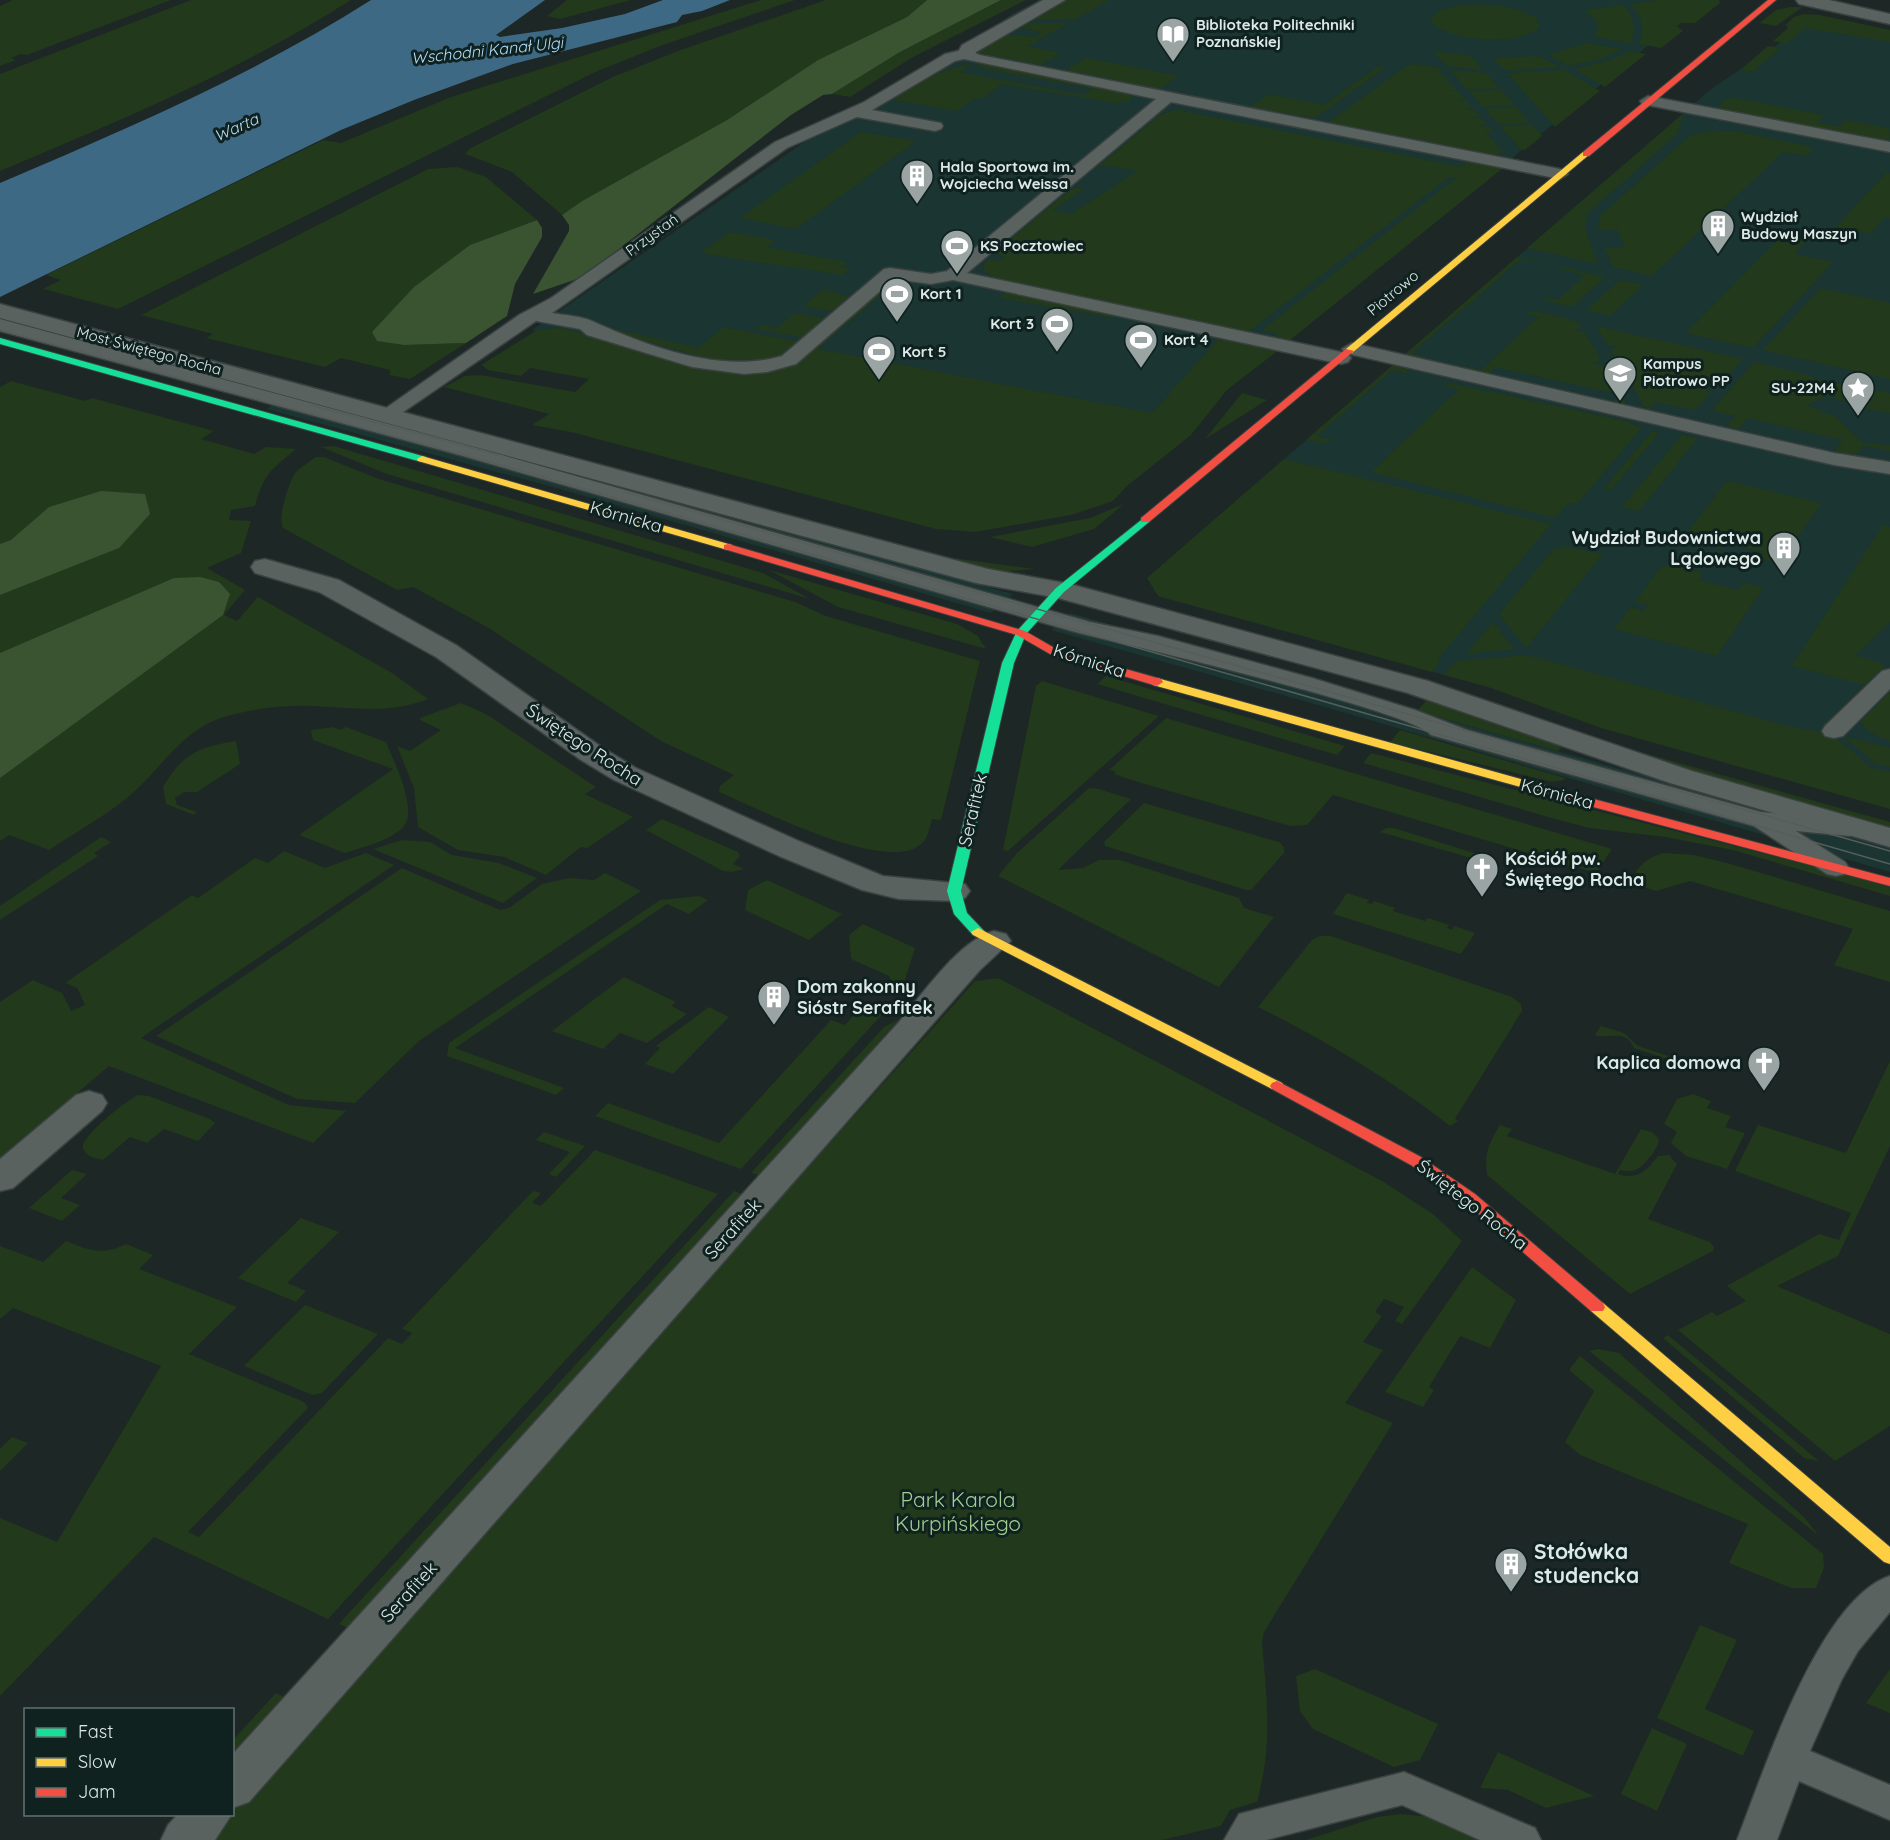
<svg xmlns="http://www.w3.org/2000/svg" width="1890" height="1840" viewBox="0 0 1890 1840" font-family="Quicksand,sans-serif">
<style>
.built{fill:#1a3532}
.green{fill:#22391b}
.forest{fill:#3a5331}
.water{fill:#3e6985}
.lines{fill:none;stroke-linecap:round;stroke-linejoin:round}
.lane-casing{stroke:#394140;stroke-width:3}
.street-casing{stroke:#394140;stroke-width:3}
.fast-casing{stroke:#394140;stroke-width:2}
.slow-casing{stroke:#394140;stroke-width:2}
.jam-casing{stroke:#394140;stroke-width:2}
.lane{fill:#59625e;fill-rule:evenodd}
.street{fill:#59625e;fill-rule:evenodd}
.fast{fill:#16e098;fill-rule:evenodd}
.slow{fill:#ffcf43;fill-rule:evenodd}
.jam{fill:#f24e42;fill-rule:evenodd}
.tram{stroke:#565e5c;stroke-width:1.5}
.labels{text-anchor:middle;stroke-width:6;stroke-linejoin:round;paint-order:stroke}
.far-poi-label{font-size:15px;font-weight:bold;fill:#dde9e7;stroke:#0f2220;text-anchor:start}
.far-street-label{font-size:15px;fill:#dde9e7;stroke:#0f2220}
.far-water-label{font-size:16px;font-style:italic;fill:#b4dffc;stroke:#0f2220}
.street-label{font-size:18px;fill:#dde9e7;stroke:#0f2220}
.poi-label{font-size:18px;font-weight:bold;fill:#dde9e7;stroke:#0f2220;text-anchor:end}
.near-park-label{font-size:21px;fill:#a1cf8f;stroke:#0f2220}
.near-poi-label{font-size:21px;font-weight:bold;fill:#dde9e7;stroke:#0f2220;text-anchor:start}
</style>
<rect width="100%" height="100%" fill="#1d2726"/>
<g class="built">
<path d="M1039 0H1703L1418 236 1106 481 532 330 816 134 932 70 1012 14Z"/>
<path d="M1814 20 1890 33V798L1158 596 1147 578 1711 89Z"/>
<path d="M291 394 742 518 1013 594 991 613 560 489 266 409Z"/>
<path d="M1070 613 1890 845V872L1339 711 1051 630Z"/>
</g>
<g class="green">
<path d="M13 0H171L27 55 21 54 11 58 16 60 0 66V6Z"/>
<path d="M191 0H351C242 70 119 121 0 171V74Z"/>
<path d="M567 0H631L560 19 547 16Z"/>
<path d="M761 0H795L660 46 593 73 118 309 43 289 61 280 46 275 323 140 341 143 451 97Z"/>
<path d="M826 0H927L907 17 818 60 727 120 582 201 562 215 512 172 465 154 469 149 615 76 678 51Z"/>
<path d="M1001 0H1026L913 57 850 97 832 94 900 52Z"/>
<path d="M1067 0H1110L1076 19H1034Z"/>
<path d="M1659 0H1719L1720 3 1695 23H1682L1677 26 1683 31 1661 48 1638 44C1648 30 1640 16 1631 4Z"/>
<path d="M1461 5C1486 4 1514 5 1536 18L1540 26C1524 47 1445 42 1431 21V17L1441 10Z"/>
<path d="M1624 5C1632 16 1638 30 1630 43L1596 37 1598 24 1585 10Z"/>
<path d="M1790 7H1803L1776 26 1759 23 1776 10Z"/>
<path d="M1804 14 1820 15 1890 30V42L1805 28 1786 44 1773 41 1788 28 1786 25 1794 17Z"/>
<path d="M1025 23H1069L1028 46 1061 53 1040 65 979 53 978 50 1005 34 1034 37 1042 33 1020 27Z"/>
<path d="M1587 43 1622 49 1600 59 1569 66 1549 55Z"/>
<path d="M1768 46 1781 48 1753 72 1740 70Z"/>
<path d="M1433 51 1471 56 1483 70 1447 66Z"/>
<path d="M1630 51 1646 54 1605 87 1574 69 1608 61Z"/>
<path d="M1539 56 1560 67 1505 70 1493 58Z"/>
<path d="M1086 58 1179 76 1160 89 1066 70Z"/>
<path d="M975 62 960 72 1083 95 1093 89 976 67 981 64 1128 93 1133 99 1117 103 1002 84 982 99 975 98 957 111 894 100C914 78 947 70 975 62Z"/>
<path d="M1414 64 1439 68 1443 74H1437L1438 76H1445L1451 82H1444L1445 84H1452L1458 90H1451L1452 92H1459L1465 99H1458L1459 101H1467L1472 107 1466 108 1467 110 1474 109 1480 116H1473L1474 118H1481L1487 125H1480L1482 127H1489L1493 131 1486 132 1501 150 1508 149 1496 155 1329 122 1408 65Z"/>
<path d="M1379 66 1386 67 1315 118 1250 107 1269 94 1324 105Z"/>
<path d="M1450 70 1486 73 1499 88 1468 90Z"/>
<path d="M1564 70 1600 91 1555 127 1507 73Z"/>
<path d="M1501 90 1515 105 1483 107 1470 92Z"/>
<path d="M1735 98 1824 115 1817 122 1839 127 1846 120 1889 128 1890 137 1886 141 1716 109 1726 99Z"/>
<path d="M1189 107 1183 111 1461 167 1468 161 1503 168 1289 341 1274 338 1278 334 1262 330 1456 178 1449 177 1248 332 997 279 985 272 983 266 988 259 998 261 1006 257 994 253 1074 187 1085 189 1053 210 1071 214 1138 171 1105 165 1094 170 1161 114Z"/>
<path d="M1516 107 1530 123 1498 124 1485 109Z"/>
<path d="M1684 113 1677 134 1587 214 1585 229 1598 264 1527 248Z"/>
<path d="M1532 125 1542 136 1525 150 1520 149 1500 126Z"/>
<path d="M1712 131 1739 132 1808 146 1813 150 1807 156 1783 152 1652 276 1613 267 1605 248H1625L1617 229H1598L1600 216 1691 135Z"/>
<path d="M861 132 916 141 796 229 740 218Z"/>
<path d="M457 167 486 177 537 220 470 245 404 345 466 343 410 379 390 375V370L341 358 325 367 206 338 213 334 141 315 428 169Z"/>
<path d="M1887 172 1890 173V218L1885 217 1870 234 1836 227Z"/>
<path d="M730 232 775 240 766 247 847 262 842 267 851 269 842 275 700 253Z"/>
<path d="M1783 235 1807 240 1794 254 1833 262 1753 348 1686 333Z"/>
<path d="M1517 257 1549 264 1520 260 1412 353 1428 358 1422 359 1403 356Z"/>
<path d="M1559 266 1605 277 1572 307 1547 301 1542 296 1558 300 1585 275 1557 268Z"/>
<path d="M893 279 898 280 818 349 1152 413 1217 341 1215 337 1207 335 1155 326 1158 323 1280 349 1227 390 1191 435 1127 486 1113 501 1071 515 975 532 936 529 571 432 532 425 549 414 444 387 465 376 481 375 575 392 589 379 530 368 521 376 488 370 481 365 537 330 562 328 725 373 763 372Z"/>
<path d="M1620 280 1643 285 1610 316 1587 310Z"/>
<path d="M1821 288 1890 303V379L1763 350Z"/>
<path d="M824 289 851 298 835 312 803 306Z"/>
<path d="M1007 291 1117 314 1113 318 1000 298Z"/>
<path d="M1534 311 1579 322 1582 328H1575L1577 332H1585L1601 361H1594L1596 365H1604L1628 407 1611 404 1618 394 1495 367 1488 375 1463 370 1464 366 1481 370 1538 317 1524 313Z"/>
<path d="M795 313 827 319 805 338 755 329 760 325 777 328Z"/>
<path d="M1596 326 1743 359 1725 379 1716 378 1705 391 1711 393 1695 410 1656 402 1647 411 1625 373 1632 372 1630 369H1622L1610 349 1617 348 1616 345H1608Z"/>
<path d="M723 327 800 342 774 360 726 364 607 330 611 328 698 348Z"/>
<path d="M1754 362 1813 376 1812 378 1890 393V413L1857 407 1828 395 1807 405 1836 417 1863 443 1890 445V451L1864 445 1855 456 1835 451 1842 440 1748 418 1739 429 1727 426 1735 416 1712 410Z"/>
<path d="M1393 365 1406 369 1410 374 1392 370 1317 436 1334 441 1321 443 1307 439Z"/>
<path d="M11 381 85 401 92 398 214 431 201 439 254 454 266 447 296 449C271 470 264 473 255 506L231 510 229 520 251 521 241 553 207 568 245 590 224 615 237 621 258 597 392 673 428 699C388 715 353 707 311 706 283 705 248 709 221 718 183 731 163 765 135 791 110 814 77 831 49 850L9 835 0 841V387Z"/>
<path d="M1449 383 1630 422 1641 429 1577 504 1569 503 1555 518 1371 472 1459 389 1443 385Z"/>
<path d="M1242 393 1267 400 1205 439Z"/>
<path d="M1652 431 1659 433 1611 490 1604 489Z"/>
<path d="M1682 435 1698 438 1639 511 1622 507Z"/>
<path d="M334 446 763 573 810 599 387 474 321 447Z"/>
<path d="M316 457H324L379 479 795 602 826 616 980 661 941 820 932 819C929 830 928 841 917 847 878 870 759 809 719 792L720 786 734 775 661 741 487 627 413 587 397 590 283 528C277 519 289 481 296 472 302 466 309 462 316 457Z"/>
<path d="M1284 459 1551 524 1438 659 1441 660 1432 672 1158 596 1147 578Z"/>
<path d="M1727 481 1821 503 1780 563 1760 559 1764 552 1725 543 1720 549 1685 540 1688 537 1685 535Z"/>
<path d="M1124 504 1094 529 1032 547 990 537 1090 518Z"/>
<path d="M1883 525 1890 527V622L1856 655 1886 665 1865 685 1792 666Z"/>
<path d="M1561 546 1603 554 1526 648 1499 614 1555 548 1559 549Z"/>
<path d="M923 554 1035 569 996 572Z"/>
<path d="M1667 564 1703 573 1699 580 1738 590 1743 583 1763 588 1717 656 1614 629 1631 607 1644 611 1648 605 1635 602 1660 568H1664Z"/>
<path d="M769 570 957 624 978 636 986 649 838 607Z"/>
<path d="M1493 622 1514 649 1466 654Z"/>
<path d="M1527 655 1787 726 1832 734 1870 767 1890 772V809L1601 728 1488 687 1444 675 1456 661Z"/>
<path d="M1106 676 1345 746 1337 755 1097 684Z"/>
<path d="M1042 681 1159 716 1008 851 1003 850 1036 686Z"/>
<path d="M1890 692V741L1871 733 1860 722Z"/>
<path d="M1428 699 1555 742 1561 748 1558 751 1417 711Z"/>
<path d="M461 703 486 714 596 787 585 794 633 817 587 848 581 847 546 875 504 857 458 850 418 827 414 788 397 746 410 751 441 730 420 720V718Z"/>
<path d="M1166 718 1612 849 1596 873 1333 795 1307 825 1290 826 1138 782 1114 774 1116 772 1109 770Z"/>
<path d="M333 727 341 730 346 727 386 742C393 759 418 809 404 826 391 841 363 847 345 853L299 835 393 769 313 740 311 730Z"/>
<path d="M1400 730 1565 778 1564 780 1552 782 1390 742Z"/>
<path d="M1843 736 1890 748V767L1876 764Z"/>
<path d="M1590 738 1890 822V831L1757 793Z"/>
<path d="M236 741 240 764 197 792H184L175 798 177 805 197 812 194 815 166 804 163 787C183 753 199 747 236 741Z"/>
<path d="M1371 753 1890 886V896L1733 850 1665 837 1589 828 1548 817 1363 763Z"/>
<path d="M1089 788 1099 789 1131 799 1058 870 1083 868 1099 860H1120L1239 898 1244 908 1274 917 1219 987 998 876 1017 853Z"/>
<path d="M1144 803 1279 842 1284 847V853L1251 890H1246L1105 846 1104 842Z"/>
<path d="M662 819 738 852 740 856 733 864 744 869 732 872 723 871 646 830Z"/>
<path d="M1386 828H1394L1490 858 1492 864 1380 832Z"/>
<path d="M101 837 111 842 94 853 98 856 0 920V906Z"/>
<path d="M402 840 430 842 452 855 499 863 537 878 503 903 373 849Z"/>
<path d="M284 851 325 868 366 853 394 865 141 1038 289 1105 346 1111 313 1143 109 1066 0 1159V1002L33 980 62 993 71 1011 85 1005 77 988 65 983 192 895 198 898 255 858 268 863Z"/>
<path d="M1664 853 1694 855 1727 863 1890 911V982L1834 965 1853 929 1690 881 1656 891 1634 884C1632 868 1650 856 1664 853Z"/>
<path d="M402 868 500 910 509 908 542 884 569 878 594 880 605 873 641 891 419 1041 355 1103 297 1099 156 1036Z"/>
<path d="M767 880 842 914 809 940 745 910 748 890Z"/>
<path d="M1347 893 1369 900 1367 903 1372 904 1374 901 1395 908 1393 911 1425 921 1428 918 1449 925 1447 928 1452 930 1454 926 1475 933 1461 954 1333 914Z"/>
<path d="M699 896 708 900 689 914 667 904 455 1048 564 1088 556 1095 447 1056 449 1043 660 900Z"/>
<path d="M863 924 915 948 902 989 895 988 889 976 851 959 849 935Z"/>
<path d="M1320 936H1331L1512 997 1521 1004 1522 1011 1455 1119 1458 1121 1450 1126C1390 1079 1326 1041 1258 1007L1312 940Z"/>
<path d="M624 977 676 1002 671 1006 687 1014 647 1043 620 1033 603 1049 552 1031Z"/>
<path d="M998 978 1382 1181 1433 1214 1462 1241 1402 1324 1395 1321 1404 1307 1384 1299 1375 1312 1382 1316 1363 1342 1383 1350 1345 1403 1393 1423 1264 1632 1262 1643C1267 1702 1273 1744 1257 1802L1230 1810 1221 1826 1162 1840H206L229 1815 232 1814 233 1810 975 981Z"/>
<path d="M865 1003 886 1010 741 1169 595 1116 608 1103 719 1143 831 1020 845 1025Z"/>
<path d="M709 1007 729 1017 673 1074 645 1064 660 1048 656 1046Z"/>
<path d="M899 1019 762 1176 751 1173 884 1027Z"/>
<path d="M1601 1026 1624 1033 1638 1046 1681 1060 1679 1063 1634 1048C1625 1028 1610 1040 1595 1035Z"/>
<path d="M1890 1061V1146L1838 1256 1777 1286 1890 1334V1426L1835 1461 1678 1330 1712 1312 1717 1316 1746 1301 1727 1286 1819 1234 1839 1240 1851 1213 1735 1171 1758 1125 1846 1153Z"/>
<path d="M1693 1094 1711 1101 1707 1108 1731 1116 1725 1127 1745 1133 1727 1169 1686 1156 1671 1143 1677 1132 1664 1124 1677 1099Z"/>
<path d="M138 1095 149 1096 210 1119 215 1123 198 1141 164 1129 147 1143 130 1137 103 1160C95 1158 86 1157 83 1148 81 1136 127 1100 138 1095Z"/>
<path d="M1500 1125 1512 1129 1507 1136 1615 1174 1641 1129 1652 1132 1659 1139C1659 1148 1644 1167 1635 1170 1630 1172 1626 1171 1620 1170L1618 1174C1638 1180 1646 1171 1658 1156L1669 1155 1677 1164 1648 1219 1710 1242 1714 1247 1713 1251 1630 1294 1487 1175C1484 1153 1489 1143 1500 1125Z"/>
<path d="M544 1132 585 1146 556 1177 549 1174 570 1152 536 1140Z"/>
<path d="M595 1150 718 1194 328 1619 154 1537 0 1696V1518L57 1542 161 1366 13 1308 0 1319V1246L43 1262 66 1241C88 1250 103 1256 126 1244L153 1255 139 1269 237 1307 189 1354 304 1402 308 1408 188 1532 199 1537 388 1338 402 1344 412 1333 402 1329 533 1191 541 1193 532 1203 541 1206Z"/>
<path d="M72 1170 87 1174 61 1198 80 1205 62 1221 29 1208Z"/>
<path d="M734 1191 745 1195 351 1629 339 1624Z"/>
<path d="M301 1218 339 1232 287 1283 306 1291 296 1302 238 1278Z"/>
<path d="M1472 1267 1516 1300 1490 1348 1460 1336 1429 1387 1434 1390 1423 1407 1385 1392Z"/>
<path d="M305 1305 378 1334 322 1393 312 1395 244 1366Z"/>
<path d="M1668 1335 1819 1461 1804 1458 1663 1338Z"/>
<path d="M1598 1349 1619 1353 1804 1517 1819 1536 1589 1351Z"/>
<path d="M1580 1356 1823 1554 1824 1568 1816 1588H1791L1729 1563 1748 1524 1580 1455 1565 1442 1594 1391 1569 1370Z"/>
<path d="M12 1437 28 1443 0 1471V1449Z"/>
<path d="M1700 1625 1737 1640 1705 1709 1754 1731 1743 1756 1657 1718Z"/>
<path d="M1315 1669 1438 1724 1420 1760 1394 1767 1313 1729 1300 1711 1296 1676Z"/>
<path d="M1890 1669V1713L1866 1703Z"/>
<path d="M276 1693 288 1699 233 1760 232 1741Z"/>
<path d="M1652 1728 1687 1744 1657 1811 1621 1794Z"/>
<path d="M1498 1752 1594 1796 1546 1808 1508 1790 1480 1788Z"/>
<path d="M1401 1814 1430 1817 1478 1840H1306L1377 1817Z"/>
</g>
<g class="forest">
<path d="M927 0H1001L900 52 832 94 823 95 791 115 583 277 533 294 569 231V225L562 215 582 201 727 120 818 60 907 17Z"/>
<path d="M537 220 542 228V237L515 284 507 316 466 343 404 345 377 341 372 332 414 287 470 245Z"/>
<path d="M101 491 145 494 150 514 119 548 0 595V544L11 540 49 507Z"/>
<path d="M200 577 219 582 230 594 223 615 0 778V653L174 578Z"/>
</g>
<path class="water" d="M371 0H545L496 35 500 37 562 28 625 14 663 0H730L702 11 682 15 677 22 513 64 414 100 341 130 0 297V183C126 129 255 74 371 0Z"/>
<g class="lines">
<g class="lane-casing">
<g id="lane">
<path d="M966 49 980 55 1560 169 1568 174 1560 179 1171 102 967 273 1341 352 1348 354 1351 358 1348 362 1341 364 953 280 931 284 894 279 796 364 767 372 744 374 692 367 587 335 580 329 536 321 393 419H379L376 415 519 315 551 298 775 142 864 102 945 54ZM964 59 1156 99 947 271 931 274 890 268 884 269 782 356C721 374 647 346 592 321 581 316 564 315 552 313L787 148 857 117 935 131 941 129 943 126 941 123 872 110 955 61Z"/>
<path d="M1648 96 1890 142V152L1642 104 1640 101Z"/>
<path d="M0 319 470 446 1090 622 1158 636 1312 678 1415 710 1467 730 1761 812 1850 820 1859 823 1863 828 1859 833 1850 836 1796 831 1845 862 1849 868 1845 874 1836 876 1827 874 1754 826 1431 735C1415 712 1125 644 1079 633L456 454 0 331Z"/>
<path d="M1352 343 1834 453 1890 462V474L1834 465 1345 353 1342 349Z"/>
<path d="M1890 669V689L1843 736 1834 738 1825 736 1822 731 1825 726 1882 671Z"/>
<path d="M1890 1576V1612L1858 1651 1842 1679 1810 1751 1890 1785V1820L1799 1781 1777 1840H1737C1763 1774 1819 1599 1890 1576Z"/>
<path d="M1404 1772 1535 1828 1541 1840H1480L1402 1805 1266 1840H1224L1239 1814Z"/>
</g>
</g>
<g class="street-casing">
<g id="street">
<path d="M1043 0H1065L976 52 973 58H959L957 54 962 45Z"/>
<path d="M1796 0H1829L1890 14V24L1799 4Z"/>
<path d="M0 304 988 569 1070 584 1428 681 1692 771 1890 828V847L1670 783 1408 693 1058 598 976 583 0 318Z"/>
<path d="M265 559 339 580 456 645 603 748 636 768 801 842 883 876 965 884 970 891 965 898 954 901 899 899 862 890 779 856 614 780 581 760 436 657 319 592 255 573 251 567 255 561Z"/>
<path d="M994 931 1006 934 1011 941 980 970 249 1802 232 1808V1755L899 1022C922 995 959 940 994 931Z"/>
<path d="M89 1091 102 1095 107 1103 102 1111 13 1188 0 1191V1159L76 1095Z"/>
<path d="M178 1814H232L215 1840H161L168 1825Z"/>
</g>
</g>
<g class="fast-casing">
<g id="fast">
<path d="M0 338 426 457 427 459 422 462 418 461 0 344Z"/>
<path d="M1145 517 1150 520 1149 522 1064 592 1026 634 1014 663 961 891 967 913 985 932 983 935H973L954 914 947 891 1002 663 1017 631 1056 588Z"/>
</g>
</g>
<g class="slow-casing">
<g id="slow">
<path d="M1583 152 1590 154 1352 353H1346V349Z"/>
<path d="M422 456 732 545 733 547 728 550 724 549 418 461 417 459Z"/>
<path d="M1157 678 1575 794 1577 797 1575 800H1567L1153 685 1151 682 1153 679Z"/>
<path d="M978 928 1282 1083 1284 1086 1282 1089H1272L973 935 971 932Z"/>
<path d="M1597 1301 1603 1303 1890 1547V1564L1884 1562 1591 1311 1589 1307 1591 1303Z"/>
</g>
</g>
<g class="jam-casing">
<g id="jam">
<path d="M1768 0H1776L1589 156H1583V152Z"/>
<path d="M1346 349 1354 351 1149 522H1141V518Z"/>
<path d="M728 544 1025 631 1058 650 1161 679 1163 682 1157 686 1050 654 1017 635 724 549V545Z"/>
<path d="M1571 793 1890 878V886L1567 800 1565 797Z"/>
<path d="M1277 1081 1421 1157 1475 1194 1603 1303 1605 1307 1603 1311H1591L1465 1202 1411 1165 1272 1089 1270 1086 1272 1083Z"/>
</g>
</g>
<use href="#lane" class="lane"/>
<use href="#street" class="street"/>
<use href="#fast" class="fast"/>
<use href="#slow" class="slow"/>
<use href="#jam" class="jam"/>
<g class="tram">
<path d="M0 330 501 465 1890 864"/>
<path d="M310 405 498 455"/>
<path d="M625 492 1890 851"/>
</g>
</g>
<defs>
<g id="library-pin" transform="scale(1.725)"><path d="M0 17L-7.5 6A9.5 9.5 0 1 1 7.5 6Z" fill="#9aa5a3" stroke="#0f2220"/><path d="M-6-4Q-3-5.5-.7-3.5V5Q-3 3-6 4ZM6-4Q3-5.5 .7-3.5V5Q3 3 6 4Z" fill="#fff"/></g>
<g id="building-pin" transform="scale(1.725)"><path d="M0 17L-7.5 6A9.5 9.5 0 1 1 7.5 6Z" fill="#9aa5a3" stroke="#0f2220"/><path d="M-4-6H4V6H1V3H-1V6H-4ZM-2.5-4.3h1.7v1.8h-1.7ZM.8-4.3h1.7v1.8H.8ZM-2.5-1h1.7V.8h-1.7ZM.8-1h1.7V.8H.8Z" fill="#fff"/></g>
<g id="stadium-pin" transform="scale(1.725)"><path d="M0 17L-7.5 6A9.5 9.5 0 1 1 7.5 6Z" fill="#9aa5a3" stroke="#0f2220"/><path d="M0-5a6.5 5 0 1 0 0 10a6.5 5 0 1 0 0-10ZM-3.5-1.8h7v3.6h-7Z" fill="#fff"/></g>
<g id="university-pin" transform="scale(1.725)"><path d="M0 17L-7.5 6A9.5 9.5 0 1 1 7.5 6Z" fill="#9aa5a3" stroke="#0f2220"/><path d="M0-5L7-2L0 1L-7-2ZM-4 1L0 2.5L4 1V4Q0 6-4 4Z" fill="#fff"/></g>
<g id="sight-pin" transform="scale(1.725)"><path d="M0 17L-7.5 6A9.5 9.5 0 1 1 7.5 6Z" fill="#9aa5a3" stroke="#0f2220"/><path d="M0-6L1.8-2.2L6-1.7L2.9 1.2L3.7 5.4L0 3.3L-3.7 5.4L-2.9 1.2L-6-1.7L-1.8-2.2Z" fill="#fff"/></g>
<g id="church-pin" transform="scale(1.725)"><path d="M0 17L-7.5 6A9.5 9.5 0 1 1 7.5 6Z" fill="#9aa5a3" stroke="#0f2220"/><path d="M-1.2-6h2.4v3.5h3.3v2.4h-3.3V6h-2.4V-.1h-3.3v-2.4h3.3Z" fill="#fff"/></g>
</defs>
<g fill-rule="evenodd">
<use href="#library-pin" x="1173" y="34"/>
<use href="#building-pin" x="917" y="176"/>
<use href="#building-pin" x="1718" y="226"/>
<use href="#stadium-pin" x="957" y="246"/>
<use href="#stadium-pin" x="897" y="294"/>
<use href="#stadium-pin" x="1057" y="324"/>
<use href="#stadium-pin" x="1141" y="340"/>
<use href="#stadium-pin" x="879" y="352"/>
<use href="#university-pin" x="1620" y="373"/>
<use href="#sight-pin" x="1858" y="388"/>
<use href="#building-pin" x="1784" y="548"/>
<use href="#church-pin" x="1482" y="869"/>
<use href="#building-pin" x="774" y="997"/>
<use href="#church-pin" x="1764" y="1063"/>
<use href="#building-pin" x="1511" y="1564"/>
</g>
<g class="labels">
<g class="far-poi-label">
<text x="1196" y="30">Biblioteka Politechniki<tspan x="1196" dy="17">Poznańskiej</tspan></text>
<text x="940" y="172">Hala Sportowa im.<tspan x="940" dy="17">Wojciecha Weissa</tspan></text>
<text x="1741" y="222">Wydział<tspan x="1741" dy="17">Budowy Maszyn</tspan></text>
<text x="980" y="251">KS Pocztowiec</text>
<text x="920" y="299">Kort 1</text>
<text x="1034" y="329" text-anchor="end">Kort 3</text>
<text x="1164" y="345">Kort 4</text>
<text x="902" y="357">Kort 5</text>
<text x="1643" y="369">Kampus<tspan x="1643" dy="17">Piotrowo PP</tspan></text>
<text x="1835" y="393" text-anchor="end">SU-22M4</text>
</g>
<g class="far-street-label">
<text transform="translate(652 235) rotate(-36)" y="5">Przystań</text>
<text transform="translate(1393 293) rotate(-40)" y="5">Piotrowo</text>
<text transform="translate(149 351) rotate(15)" y="5">Most Świętego Rocha</text>
</g>
<g class="far-water-label">
<text transform="translate(487 50) rotate(-6)" y="6">Wschodni Kanał Ulgi</text>
<text transform="translate(236 127) rotate(-24)" y="6">Warta</text>
</g>
<g class="street-label">
<text transform="translate(626 517) rotate(16)" y="6">Kórnicka</text>
<text transform="translate(1089 661) rotate(18)" y="6">Kórnicka</text>
<text transform="translate(584 745) rotate(33)" y="6">Świętego Rocha</text>
<text transform="translate(1557 794) rotate(15)" y="6">Kórnicka</text>
<text transform="translate(973 810) rotate(-77)" y="6">Serafitek</text>
<text transform="translate(1472 1205) rotate(38)" y="6">Świętego Rocha</text>
<text transform="translate(733 1229) rotate(-48)" y="6">Serafitek</text>
<text transform="translate(409 1592) rotate(-48)" y="6">Serafitek</text>
</g>
<g class="poi-label">
<text x="1761" y="544">Wydział Budownictwa<tspan x="1761" dy="21">Lądowego</tspan></text>
<text x="1505" y="865" text-anchor="start">Kościół pw.<tspan x="1505" dy="21">Świętego Rocha</tspan></text>
<text x="797" y="993" text-anchor="start">Dom zakonny<tspan x="797" dy="21">Sióstr Serafitek</tspan></text>
<text x="1741" y="1069">Kaplica domowa</text>
</g>
<g class="near-park-label">
<text x="958" y="1507">Park Karola<tspan x="958" dy="24">Kurpińskiego</tspan></text>
</g>
<g class="near-poi-label">
<text x="1534" y="1559">Stołówka<tspan x="1534" dy="24">studencka</tspan></text>
</g>
</g>
<rect x="24" y="1708" width="210" height="108" fill="#0f2220" stroke="#617270" stroke-width="1.5"/>
<rect x="36" y="1728" width="30" height="9" fill="#16e098" stroke="#617270" stroke-width="1.5"/>
<text x="78" y="1738" font-size="18" fill="#dde9e7">Fast</text>
<rect x="36" y="1758" width="30" height="9" fill="#ffcf43" stroke="#617270" stroke-width="1.5"/>
<text x="78" y="1768" font-size="18" fill="#dde9e7">Slow</text>
<rect x="36" y="1788" width="30" height="9" fill="#f24e42" stroke="#617270" stroke-width="1.5"/>
<text x="78" y="1798" font-size="18" fill="#dde9e7">Jam</text>
</svg>
